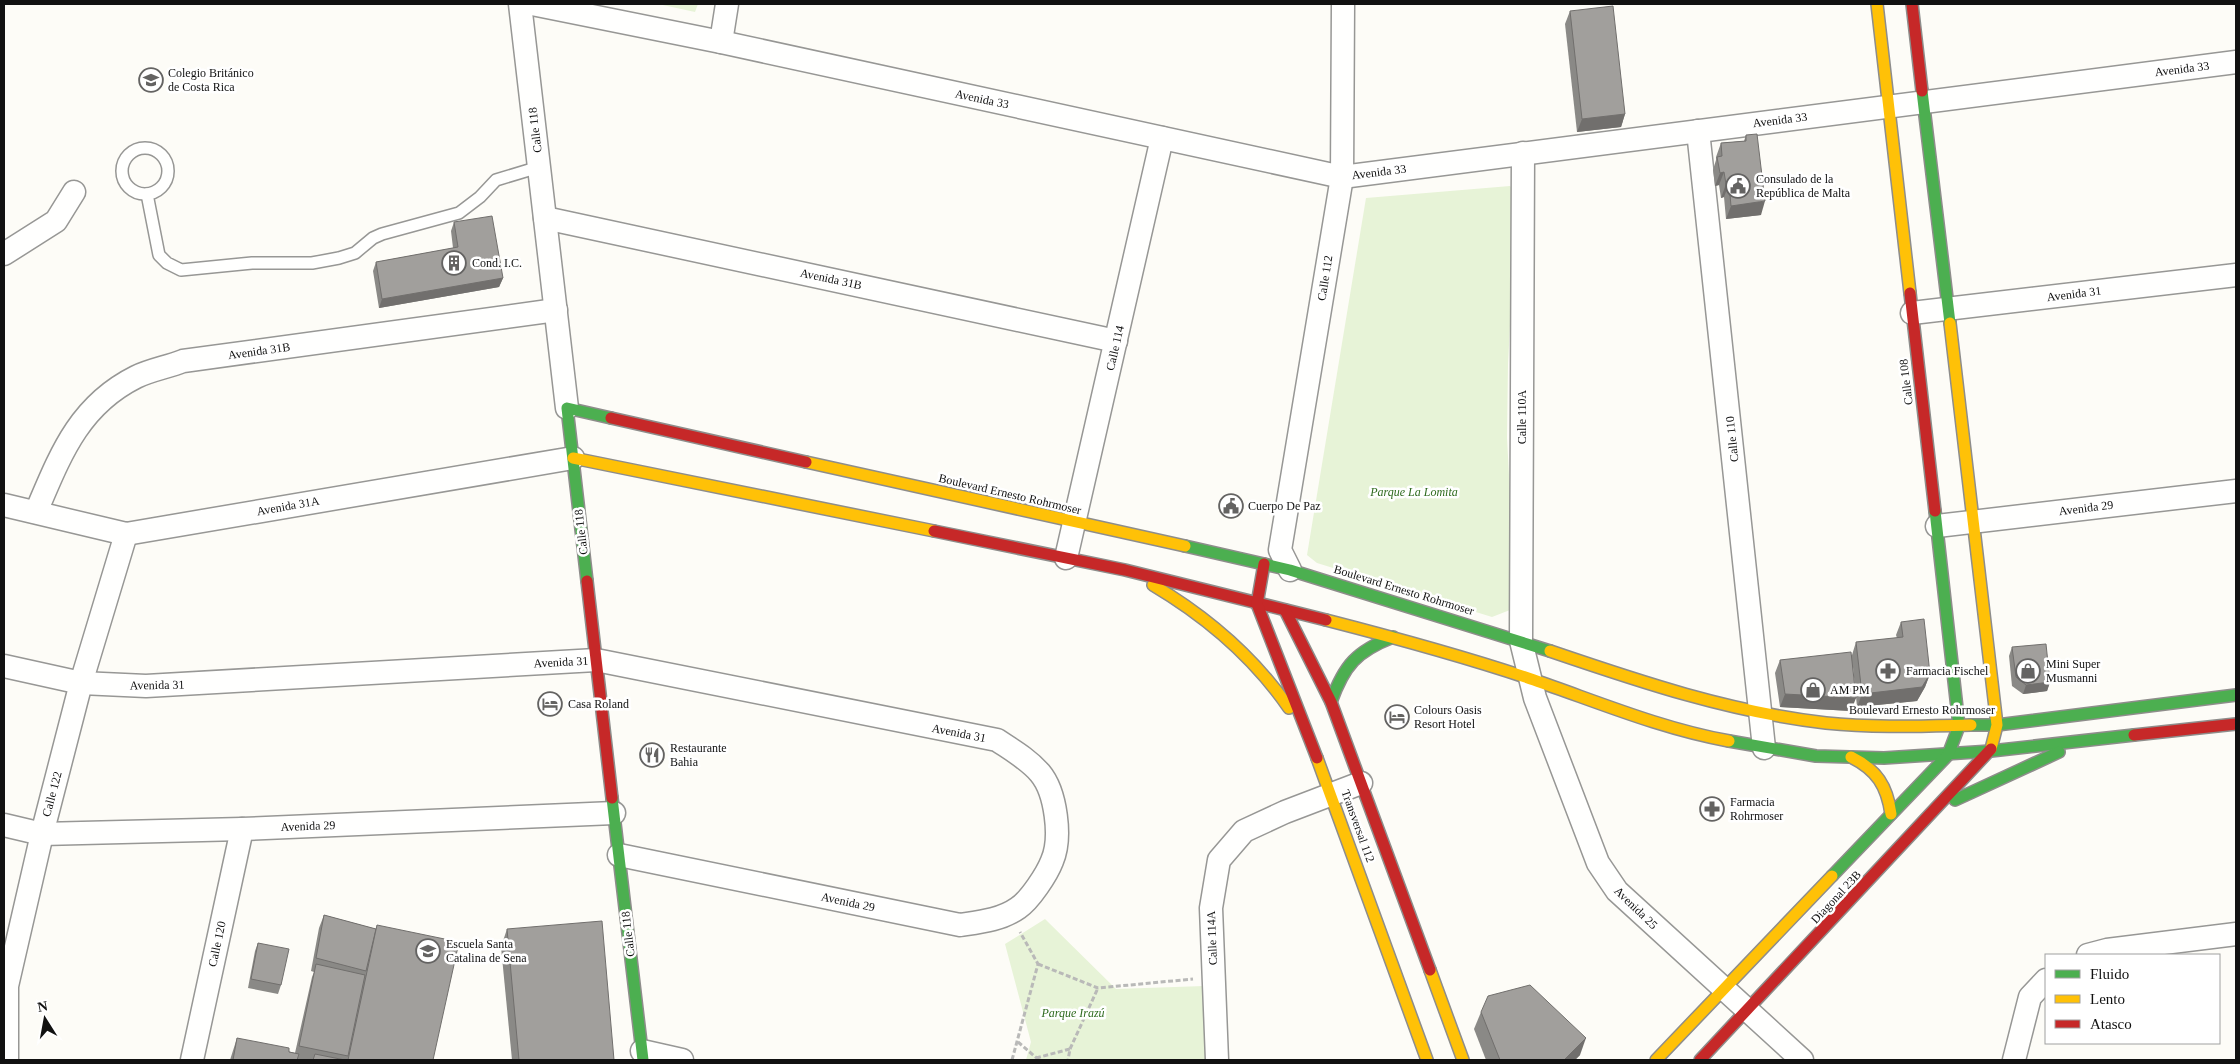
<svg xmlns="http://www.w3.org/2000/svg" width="2240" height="1064" viewBox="0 0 2240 1064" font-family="'Times New Roman',serif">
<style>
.green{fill:#e7f3d7}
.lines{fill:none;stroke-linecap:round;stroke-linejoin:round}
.lane-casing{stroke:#979795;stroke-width:14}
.street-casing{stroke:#979795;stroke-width:25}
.fast-casing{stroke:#8e8d8b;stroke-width:14}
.slow-casing{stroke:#8e8d8b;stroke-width:14}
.jam-casing{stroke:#8e8d8b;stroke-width:14}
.path{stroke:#b9b9b8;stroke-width:3;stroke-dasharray:5 2.5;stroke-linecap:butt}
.lane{stroke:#fffffe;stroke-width:11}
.street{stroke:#fffffe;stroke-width:22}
.fast{stroke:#4caf50;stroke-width:11}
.slow{stroke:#ffc107;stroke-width:11}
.jam{stroke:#c62828;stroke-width:11}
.wall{fill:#8a8986}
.shaded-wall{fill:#716f6d}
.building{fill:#a19f9c;stroke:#716f6d}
.labels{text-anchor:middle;stroke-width:5;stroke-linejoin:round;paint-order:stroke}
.street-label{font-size:12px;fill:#111;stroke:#fff}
.poi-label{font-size:12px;fill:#111;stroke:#fff;text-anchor:start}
.park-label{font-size:12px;font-style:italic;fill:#2f6b1f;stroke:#fff}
</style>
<rect width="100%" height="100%" fill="#fdfcf7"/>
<g class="green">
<path d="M658 4H698L695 12Z"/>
<path d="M1510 186 1517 193 1508 364 1507 438 1511 512 1510 610 1492 617 1317 563 1307 555 1366 198Z"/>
<path d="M1045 919 1116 989 1204 986 1209 1060H1026L1031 1042 1005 944Z"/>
</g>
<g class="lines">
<g class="lane-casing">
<g id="lane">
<circle cx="145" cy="171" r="23"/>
<path d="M147 194 159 255 167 263 181 270 252 263H312L339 258 355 253 373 238 382 234 459 213 480 197 496 180 539 167"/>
</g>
</g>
<g class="street-casing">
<g id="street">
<path d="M520 4 567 408"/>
<path d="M532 4 721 42 1342 177 2236 62"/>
<path d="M721 42 727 4"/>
<path d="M1698 131 1764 748"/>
<path d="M1523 153 1521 641 1535 698 1598 863 1617 891 1802 1060"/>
<path d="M545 218 1116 341"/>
<path d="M4 254 56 221 74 192"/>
<path d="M1912 313 2236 275"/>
<path d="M4 505 126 534 573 458"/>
<path d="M36 512C60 456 78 406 136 377 150 370 168 367 183 361L556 310"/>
<path d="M1937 526 2236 491"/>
<path d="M1066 558 1162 138"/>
<path d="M1290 570 1280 550 1342 177 1343 4"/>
<path d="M4 666 81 683 146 686 596 660 997 740C1012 750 1028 759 1040 773 1056 792 1062 838 1052 861 1047 874 1030 900 1018 908 1001 920 980 922 960 925L619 855"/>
<path d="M4 825 42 834 242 829 614 813"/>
<path d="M2088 955 2107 950 2236 934"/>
<path d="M642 1051 682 1060"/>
<path d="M7 1060V986L42 834 81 683 126 534"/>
<path d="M192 1060 242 829"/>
<path d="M1217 1060 1211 908 1219 860 1244 831 1285 812 1361 783"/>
<path d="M2014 1060 2030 997 2046 980"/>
</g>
</g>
<g class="fast-casing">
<g id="fast">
<path d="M1922 91 1950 323"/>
<path d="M1185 546 1290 570 1550 651"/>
<path d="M587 581 567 408 611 418"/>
<path d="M1331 702C1344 665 1357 651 1393 637"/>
<path d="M1971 725H1997L2236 695"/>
<path d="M1729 741 1816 756 1884 758 1991 751 2134 735"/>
<path d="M612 798 643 1060"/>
<path d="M1955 800 2059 752"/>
<path d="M1832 876 1948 755 1959 726 1935 511"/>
</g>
</g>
<g class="slow-casing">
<g id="slow">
<path d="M1877 4 1910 293"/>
<path d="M1950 323 1997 725 1991 749"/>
<path d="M573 458 934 531"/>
<path d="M806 462 1185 546"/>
<path d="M1153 585C1207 617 1253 656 1289 708"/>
<path d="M1326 620C1396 638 1466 657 1534 680 1598 702 1662 729 1729 741"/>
<path d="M1550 651C1641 682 1730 712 1826 723 1874 728 1923 726 1971 725"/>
<path d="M1851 757C1877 770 1887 786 1891 814"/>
<path d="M1317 758 1427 1060"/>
<path d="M1430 970 1463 1060"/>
<path d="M1656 1060 1832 876"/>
</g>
</g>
<g class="jam-casing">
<g id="jam">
<path d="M1912 4 1922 91"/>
<path d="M1910 293 1935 511"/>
<path d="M611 418 806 462"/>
<path d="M934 531 1125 570 1326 620"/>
<path d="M1264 564 1257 604 1317 758"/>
<path d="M587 581 612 798"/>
<path d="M1285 610 1331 702 1430 970"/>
<path d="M2134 735 2236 724"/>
<path d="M1700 1060 1991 749"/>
</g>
</g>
<g class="path">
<path d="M1038 964 1098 988 1193 979"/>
<path d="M1018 1042 1039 1060"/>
<path d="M1070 1049 1098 988"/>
<path d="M1036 1058 1070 1049 1068 1060"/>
<path d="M1012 1060 1038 964 1020 932"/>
</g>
<use href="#lane" class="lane"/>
<use href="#street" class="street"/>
<use href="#fast" class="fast"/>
<use href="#slow" class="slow"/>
<use href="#jam" class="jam"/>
</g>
<g class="wall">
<path d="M1570 11 1625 114 1621 127 1577 132 1565 24Z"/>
<path d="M1746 135 1761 215 1726 219 1724 197 1721 198 1719 185 1715 186 1713 170 1716 160V157L1721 143 1744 141Z"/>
<path d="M454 222 503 278 499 287 379 308 373 271 376 262 453 248 451 231Z"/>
<path d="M1901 622 1930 674 1925 687 1917 701 1857 707 1853 667 1851 711 1780 707 1775 673 1780 660 1852 655 1856 642 1897 638 1896 635Z"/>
<path d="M2012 647 2050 682 2047 691 2023 694 2012 686 2009 656Z"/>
<path d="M324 915 376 929 377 925 433 1060H230L237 1038 295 1053 312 977 314 972 311 971 319 928Z"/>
<path d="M507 929 614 1060H512L501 947Z"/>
<path d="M258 943 281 985 278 994 248 988 255 951Z"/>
<path d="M1481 1012 1580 1055 1575 1060H1486L1474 1029Z"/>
</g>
<g class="shaded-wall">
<path d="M1625 114 1621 127 1577 132 1582 119Z"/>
<path d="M1724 172 1719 185 1715 186 1720 173Z"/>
<path d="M1726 184H1729L1724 197 1721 198Z"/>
<path d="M1765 201 1761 215 1726 219 1731 206Z"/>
<path d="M503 278 499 287 379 308 382 299Z"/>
<path d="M1930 674 1925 687 1917 701 1857 707 1862 694Z"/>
<path d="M2050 682 2047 691 2023 694 2026 685Z"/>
<path d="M1785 694 1856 698 1851 711 1780 707Z"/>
<path d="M1586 1038 1580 1055 1575 1060H1564Z"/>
</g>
<g class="building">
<path d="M1613 6 1625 114 1582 119 1570 11Z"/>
<path d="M1757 134 1765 201 1731 206 1729 184H1726L1724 172 1720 173 1717 157 1722 156 1721 143 1746 141V135Z"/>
<path d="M492 216 503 278 382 299 376 262 458 247 454 222Z"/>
<path d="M1924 619 1930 674 1922 687 1862 694 1856 642 1903 637 1901 622Z"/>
<path d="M2046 644 2050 682 2026 685 2016 677 2012 647Z"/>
<path d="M1851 652 1856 698 1785 694 1780 660Z"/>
<path d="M324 915 376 929 366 971 316 958Z"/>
<path d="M602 921 614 1060H519L507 929Z"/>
<path d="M377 925 459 942 433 1060H348Z"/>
<path d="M258 943 289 949 281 985 251 979Z"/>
<path d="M316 964 365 975 348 1056 299 1046Z"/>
<path d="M1530 985 1586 1038 1564 1060H1500L1481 1012 1488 996Z"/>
<path d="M237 1038 289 1048V1052L299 1054 297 1060H233Z"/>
<path d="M315 1054 345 1060H313Z"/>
</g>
<defs>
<g id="school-ring" transform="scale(1.25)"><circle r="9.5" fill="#fff" stroke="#646362" stroke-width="1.5"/><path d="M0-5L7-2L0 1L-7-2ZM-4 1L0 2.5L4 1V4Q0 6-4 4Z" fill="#646362"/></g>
<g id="civic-ring" transform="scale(1.25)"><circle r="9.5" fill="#fff" stroke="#646362" stroke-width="1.5"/><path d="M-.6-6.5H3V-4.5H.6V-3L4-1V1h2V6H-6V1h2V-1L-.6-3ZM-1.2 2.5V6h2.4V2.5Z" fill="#646362"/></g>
<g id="building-ring" transform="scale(1.25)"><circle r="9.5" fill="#fff" stroke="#646362" stroke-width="1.5"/><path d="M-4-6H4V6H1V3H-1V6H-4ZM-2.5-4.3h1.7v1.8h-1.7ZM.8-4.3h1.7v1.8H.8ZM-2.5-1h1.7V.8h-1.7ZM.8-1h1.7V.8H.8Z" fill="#646362"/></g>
<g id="pharmacy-ring" transform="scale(1.25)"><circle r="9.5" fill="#fff" stroke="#646362" stroke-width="1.5"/><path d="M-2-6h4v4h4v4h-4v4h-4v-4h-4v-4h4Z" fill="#646362"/></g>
<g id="shop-ring" transform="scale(1.25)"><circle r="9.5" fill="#fff" stroke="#646362" stroke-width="1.5"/><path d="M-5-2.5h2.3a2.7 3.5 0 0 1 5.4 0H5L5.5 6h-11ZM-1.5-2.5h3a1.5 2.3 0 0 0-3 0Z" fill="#646362"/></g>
<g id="hotel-ring" transform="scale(1.25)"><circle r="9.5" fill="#fff" stroke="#646362" stroke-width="1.5"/><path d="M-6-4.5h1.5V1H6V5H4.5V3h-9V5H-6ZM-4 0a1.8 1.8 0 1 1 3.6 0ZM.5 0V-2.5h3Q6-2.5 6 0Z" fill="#646362"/></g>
<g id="restaurant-ring" transform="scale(1.25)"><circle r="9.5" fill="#fff" stroke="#646362" stroke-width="1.5"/><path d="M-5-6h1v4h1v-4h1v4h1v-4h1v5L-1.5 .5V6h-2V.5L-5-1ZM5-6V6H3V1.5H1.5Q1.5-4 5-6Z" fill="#646362"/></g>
</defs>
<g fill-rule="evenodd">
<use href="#school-ring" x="151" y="80"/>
<use href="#civic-ring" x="1738" y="186"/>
<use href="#building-ring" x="454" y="263"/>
<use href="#civic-ring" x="1231" y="506"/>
<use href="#pharmacy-ring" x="1888" y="671"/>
<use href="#shop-ring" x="2028" y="671"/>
<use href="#shop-ring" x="1813" y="690"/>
<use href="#hotel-ring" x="550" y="704"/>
<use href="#hotel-ring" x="1397" y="717"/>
<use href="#restaurant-ring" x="652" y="755"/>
<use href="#pharmacy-ring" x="1712" y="809"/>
<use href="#school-ring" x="428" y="951"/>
</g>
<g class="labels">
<g class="street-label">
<text transform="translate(2182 69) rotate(-7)" y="4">Avenida 33</text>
<text transform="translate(982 99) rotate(12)" y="4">Avenida 33</text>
<text transform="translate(1780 120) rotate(-7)" y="4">Avenida 33</text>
<text transform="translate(535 130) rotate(-97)" y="4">Calle 118</text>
<text transform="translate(1379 172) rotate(-7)" y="4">Avenida 33</text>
<text transform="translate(1325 278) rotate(-81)" y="4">Calle 112</text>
<text transform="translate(831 279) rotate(12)" y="4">Avenida 31B</text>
<text transform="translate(2074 294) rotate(-7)" y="4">Avenida 31</text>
<text transform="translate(1115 348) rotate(-77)" y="4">Calle 114</text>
<text transform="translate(259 351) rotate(-8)" y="4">Avenida 31B</text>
<text transform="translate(1906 382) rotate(-97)" y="4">Calle 108</text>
<text transform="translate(1522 417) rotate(-90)" y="4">Calle 110A</text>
<text transform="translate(1732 439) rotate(-96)" y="4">Calle 110</text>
<text transform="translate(1010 494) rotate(13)" y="4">Boulevard Ernesto Rohrmoser</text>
<text transform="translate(288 506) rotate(-10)" y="4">Avenida 31A</text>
<text transform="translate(2086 508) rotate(-7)" y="4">Avenida 29</text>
<text transform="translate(581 532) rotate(-97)" y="4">Calle 118</text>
<text transform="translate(1404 590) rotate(17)" y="4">Boulevard Ernesto Rohrmoser</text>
<text transform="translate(561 662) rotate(-3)" y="4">Avenida 31</text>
<text transform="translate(157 685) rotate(-1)" y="4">Avenida 31</text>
<text x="1922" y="714">Boulevard Ernesto Rohrmoser</text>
<text transform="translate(959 733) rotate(11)" y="4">Avenida 31</text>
<text transform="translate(52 794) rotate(-75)" y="4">Calle 122</text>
<text transform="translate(308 826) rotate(-2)" y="4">Avenida 29</text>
<text transform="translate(1358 826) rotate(70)" y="4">Transversal 112</text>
<text transform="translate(1836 897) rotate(-47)" y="4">Diagonal 23B</text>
<text transform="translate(848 902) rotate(12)" y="4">Avenida 29</text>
<text transform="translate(1636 908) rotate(44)" y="4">Avenida 25</text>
<text transform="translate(628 934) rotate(-97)" y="4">Calle 118</text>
<text transform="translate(1212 938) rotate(-92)" y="4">Calle 114A</text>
<text transform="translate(217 944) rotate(-78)" y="4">Calle 120</text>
</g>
<g class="poi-label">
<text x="168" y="77">Colegio Británico<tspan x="168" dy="14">de Costa Rica</tspan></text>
<text x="1756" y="183">Consulado de la<tspan x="1756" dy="14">República de Malta</tspan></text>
<text x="472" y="267">Cond. I.C.</text>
<text x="1248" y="510">Cuerpo De Paz</text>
<text x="2046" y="668">Mini Super<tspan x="2046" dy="14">Musmanni</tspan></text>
<text x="1906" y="675">Farmacia Fischel</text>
<text x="1830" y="694">AM PM</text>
<text x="568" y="708">Casa Roland</text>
<text x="1414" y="714">Colours Oasis<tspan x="1414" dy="14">Resort Hotel</tspan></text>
<text x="670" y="752">Restaurante<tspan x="670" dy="14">Bahia</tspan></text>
<text x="1730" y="806">Farmacia<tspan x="1730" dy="14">Rohrmoser</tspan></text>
<text x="446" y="948">Escuela Santa<tspan x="446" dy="14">Catalina de Sena</tspan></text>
</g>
<g class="park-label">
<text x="1414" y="496">Parque La Lomita</text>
<text x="1073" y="1017">Parque Irazú</text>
</g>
</g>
<rect width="2240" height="1064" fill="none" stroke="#111111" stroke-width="10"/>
<rect x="2045" y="954" width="175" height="90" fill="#ffffff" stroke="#a0a0a0"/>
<rect x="2055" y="970" width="25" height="8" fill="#4caf50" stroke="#a0a0a0"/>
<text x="2090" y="979" font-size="15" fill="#111111">Fluido</text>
<rect x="2055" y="995" width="25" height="8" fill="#ffc107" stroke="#a0a0a0"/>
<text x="2090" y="1004" font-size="15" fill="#111111">Lento</text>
<rect x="2055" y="1020" width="25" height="8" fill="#c62828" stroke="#a0a0a0"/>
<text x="2090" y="1029" font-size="15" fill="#111111">Atasco</text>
<g transform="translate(45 1019) rotate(349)" stroke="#ffffff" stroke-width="4" paint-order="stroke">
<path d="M0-4L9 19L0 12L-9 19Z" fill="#111111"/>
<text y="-8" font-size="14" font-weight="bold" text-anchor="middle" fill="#111111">N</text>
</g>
</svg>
